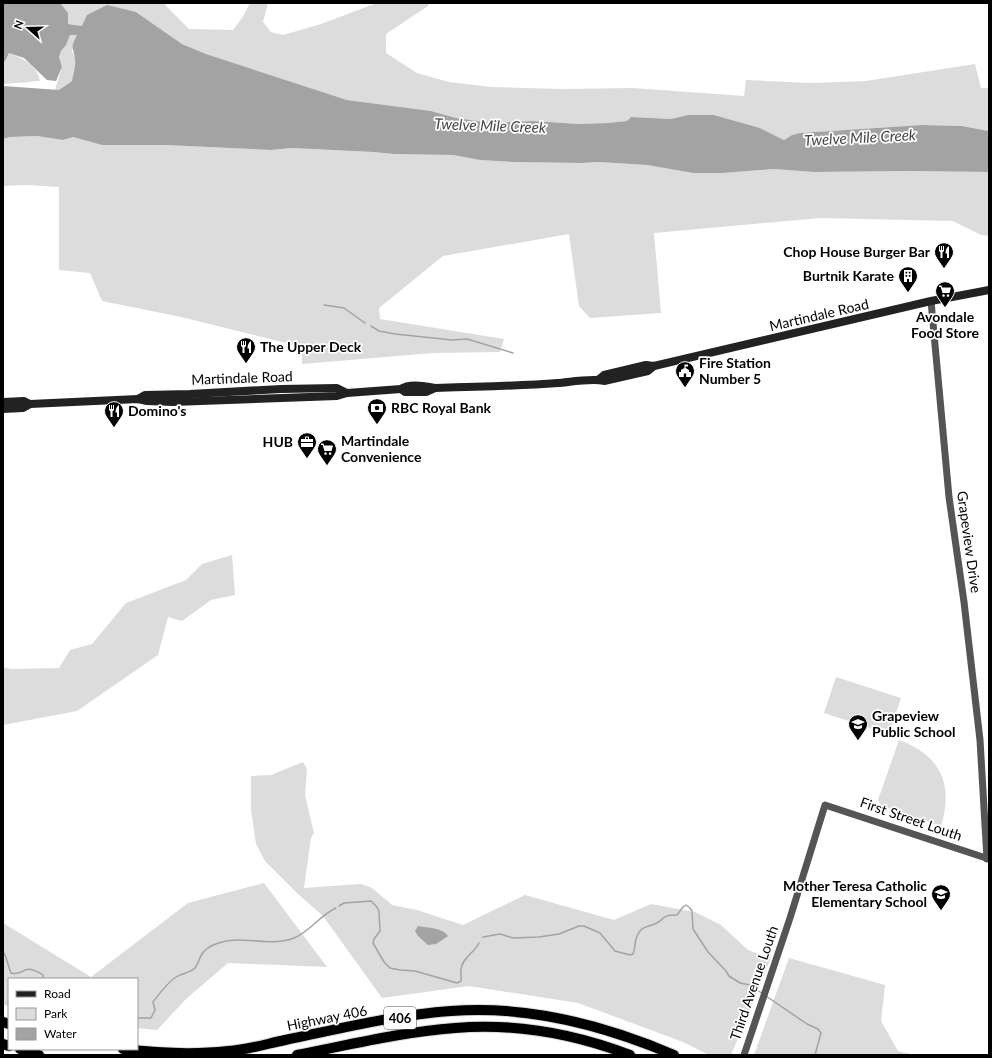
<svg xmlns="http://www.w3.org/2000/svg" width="992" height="1058" viewBox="0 0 992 1058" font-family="Lato,sans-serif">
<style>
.green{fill:#dcdcdc}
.water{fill:#a3a3a3}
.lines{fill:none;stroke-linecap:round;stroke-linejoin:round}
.stream{stroke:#a3a3a3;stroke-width:1.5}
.motorway-casing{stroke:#dbdbdb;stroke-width:12}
.tertiary{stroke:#555;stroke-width:7}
.secondary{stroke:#222;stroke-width:8}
.motorway{stroke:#000;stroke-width:10}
.labels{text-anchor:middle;stroke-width:3.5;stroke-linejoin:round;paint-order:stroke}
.shield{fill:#fff;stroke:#4c4c4c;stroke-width:1}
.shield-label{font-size:13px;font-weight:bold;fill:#000}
.poi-label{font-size:14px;font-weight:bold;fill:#000;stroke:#fff;text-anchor:start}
.street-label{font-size:14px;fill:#000;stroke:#fff}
.water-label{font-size:15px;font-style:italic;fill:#444;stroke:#fff}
</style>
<rect width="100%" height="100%" fill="#fff"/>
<g class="green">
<path d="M60 3H165V5L189 29 233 30 242 18 250 3H268L263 22 271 32 283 35 321 24 377 3H429L428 6 386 34V53L417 73 449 82 491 87 561 89 633 88 744 96 746 80 810 83 866 81 975 64 981 88H989V131L962 126 922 125 800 133 792 135 784 140 760 128 714 115H688L671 119 631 117 627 121 609 123 579 124 533 121 492 123 456 118 431 111 347 100 206 54 182 44 136 12 82 26 68 24Z"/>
<path d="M70 35H78L72 51 76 60 72 81 59 90H55L62 67 59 57 61 51 66 45Z"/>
<path d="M9 53C22 58 37 65 40 81L3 84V62L5 61Z"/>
<path d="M37 136 63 140 73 137 102 145H166L271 150 292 148 373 152 394 154 453 155 480 160 513 162 581 163 599 162 647 165 693 173H723L773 169 814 172 908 171 989 172V236L981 235 953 221 821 218 654 233 661 313 590 318 579 306 569 234 443 256 379 308 380 319 504 339 500 352 433 353 302 364V347L181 317 102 301 90 273 59 270V187L26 185 3 186V139L10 137Z"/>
<path d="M232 555 235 595 211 600 182 621 168 617 158 655 77 711 3 725V667L11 669 59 668 70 650 92 644 126 603 186 580 202 564Z"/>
<path d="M836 677 901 698 889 734 824 713Z"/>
<path d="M899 740C940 755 954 784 941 826L882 806 878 800Z"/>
<path d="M303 762 307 769 305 795 314 833 311 838 304 888 361 884 372 888 392 905 417 910 463 925 525 895 614 920 651 904 695 912 721 925 748 950 771 958 731 1055H709L683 1042 578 1003 469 986 382 998 323 916 298 894 265 861 256 844 251 810V776L271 775Z"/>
<path d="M264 883 327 967 228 963 187 998 157 1030 137 1028V979H9V1007L3 1004V923L91 977 188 903Z"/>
<path d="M789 958 885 985 881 1021 898 1051 914 1055H754Z"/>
</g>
<g class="water">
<path d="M3 3H60L68 13V24L82 26 87 15 107 5 136 12 182 44 206 54 347 100 431 111 456 118 492 123 533 121 579 124 608 123 627 121 631 117 671 119 688 115H714L760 128 784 140 792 135 800 133 922 125 962 126 989 131V172L908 171 814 172 773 169 723 173H693L647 165 599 162 581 163 513 162 480 160 453 155 394 154 373 152 292 148 271 150 166 145H102L73 137 63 140 37 136 10 137 3 139V86L59 90 72 81C73 75 76 65 75 59 73 45 70 49 77 35H70L66 45 61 51 59 57 62 67 56 81 47 80 24 58 9 53 5 61 3 62Z"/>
<path d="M418 926C429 928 441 927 448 936L436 944 428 945 418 936 415 931Z"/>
</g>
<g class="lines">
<g class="stream">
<path d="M324 305 344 308 365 323"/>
<path d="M371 326 379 331 395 334 452 340 467 339 513 353"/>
<path d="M339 906 344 903 371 901 377 907 379 912 380 931 374 939 373 943 384 962 390 968 400 970 415 971 457 983 461 981C462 977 460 973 461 969 462 958 475 952 479 943"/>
<path d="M483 937 500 934 513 938 539 937 559 934 579 926H584L600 933 615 951 630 955 633 954C636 948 634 942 637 936 641 926 648 927 657 923 661 921 663 917 667 916 670 915 674 915 677 915L683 907 686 905 690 908 692 911 693 929 708 952 726 971 729 976 740 983 750 985 763 994"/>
<path d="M3 952C7 956 8 967 11 973 25 977 22 961 43 975V979"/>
<path d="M766 996 807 1024 818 1029 821 1033 815 1055"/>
<path d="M137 1018H151L155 1010 153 1002C160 993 167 983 176 977 182 973 188 974 195 968 198 964 199 959 202 954 208 944 226 940 237 940 256 940 277 945 294 938 311 931 320 915 336 908"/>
</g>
<g class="motorway-casing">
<g id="motorway">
<path d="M3 1022 9 1024"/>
<path d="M3 1044 9 1046"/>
<path d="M20 1049 39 1055"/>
<path d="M123 1049C157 1053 193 1055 228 1051 247 1050 266 1044 285 1040 339 1029 395 1015 451 1011 529 1005 604 1025 674 1055"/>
<path d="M297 1055C349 1045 401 1032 455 1028 514 1023 575 1034 630 1055"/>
</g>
</g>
<g class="tertiary">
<path d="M931 301 949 497 964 602 980 740 987 859"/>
<path d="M744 1055 790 918 825 805 989 859"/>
</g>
<g class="secondary">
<path d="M599 379 604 375 646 365 654 366 931 301 989 290"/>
<path d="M401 389 405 392H426L435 388C476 387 517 386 558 383 570 382 593 378 604 381L648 371 654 366"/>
<path d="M138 399 145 395 190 394 281 389 337 388 347 393"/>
<path d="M3 402 24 401 30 404"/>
<path d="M3 409 23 408 30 404 138 399 147 401 173 402 337 396 347 393 401 389C409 383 426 386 435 388"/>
</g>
<use href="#motorway" class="motorway"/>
</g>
<defs>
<g id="restaurant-pin" transform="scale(1)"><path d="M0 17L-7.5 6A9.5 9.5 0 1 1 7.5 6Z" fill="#000" stroke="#fff"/><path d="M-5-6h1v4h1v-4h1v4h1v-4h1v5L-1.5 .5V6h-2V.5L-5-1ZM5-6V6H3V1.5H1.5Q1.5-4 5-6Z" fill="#fff"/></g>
<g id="building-pin" transform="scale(1)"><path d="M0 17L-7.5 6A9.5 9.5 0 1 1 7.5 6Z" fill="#000" stroke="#fff"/><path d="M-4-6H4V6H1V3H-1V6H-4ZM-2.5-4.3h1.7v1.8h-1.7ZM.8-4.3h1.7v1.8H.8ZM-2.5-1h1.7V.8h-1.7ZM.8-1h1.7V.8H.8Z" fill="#fff"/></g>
<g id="supermarket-pin" transform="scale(1)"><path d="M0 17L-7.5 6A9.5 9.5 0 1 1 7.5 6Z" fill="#000" stroke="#fff"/><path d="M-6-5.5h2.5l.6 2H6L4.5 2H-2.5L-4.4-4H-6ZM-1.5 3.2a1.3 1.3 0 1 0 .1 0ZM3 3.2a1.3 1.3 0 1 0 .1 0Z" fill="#fff"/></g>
<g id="civic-pin" transform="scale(1)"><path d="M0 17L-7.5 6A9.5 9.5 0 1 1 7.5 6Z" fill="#000" stroke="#fff"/><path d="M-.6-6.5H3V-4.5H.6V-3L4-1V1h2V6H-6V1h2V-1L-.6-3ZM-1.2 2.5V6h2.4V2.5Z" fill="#fff"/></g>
<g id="bank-pin" transform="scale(1)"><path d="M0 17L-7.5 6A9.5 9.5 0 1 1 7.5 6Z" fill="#000" stroke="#fff"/><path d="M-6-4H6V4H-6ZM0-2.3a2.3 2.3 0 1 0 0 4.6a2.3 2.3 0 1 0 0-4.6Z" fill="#fff"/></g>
<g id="office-pin" transform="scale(1)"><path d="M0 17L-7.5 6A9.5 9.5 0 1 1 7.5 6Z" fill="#000" stroke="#fff"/><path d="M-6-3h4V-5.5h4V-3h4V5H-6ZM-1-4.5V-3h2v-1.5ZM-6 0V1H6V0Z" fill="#fff"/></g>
<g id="school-pin" transform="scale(1)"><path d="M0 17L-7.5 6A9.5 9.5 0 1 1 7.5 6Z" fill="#000" stroke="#fff"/><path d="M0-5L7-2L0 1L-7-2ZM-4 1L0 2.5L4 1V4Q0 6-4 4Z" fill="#fff"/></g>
</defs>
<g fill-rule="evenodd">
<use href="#restaurant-pin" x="944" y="252"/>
<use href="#building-pin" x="908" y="276"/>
<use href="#supermarket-pin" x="945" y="291"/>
<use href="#restaurant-pin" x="246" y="347"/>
<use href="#civic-pin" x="685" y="371"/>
<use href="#bank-pin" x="377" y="408"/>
<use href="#restaurant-pin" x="114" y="411"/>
<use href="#office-pin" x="307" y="442"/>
<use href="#supermarket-pin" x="327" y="449"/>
<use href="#school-pin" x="858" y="724"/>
<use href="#school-pin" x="941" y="894"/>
</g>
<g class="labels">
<rect class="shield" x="384" y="1007" width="32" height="22" rx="3"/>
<g class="shield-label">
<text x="400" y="1023">406</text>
</g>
<g class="poi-label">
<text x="930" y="257" text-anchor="end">Chop House Burger Bar</text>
<text x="894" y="281" text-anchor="end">Burtnik Karate</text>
<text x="945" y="322" text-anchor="middle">Avondale<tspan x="945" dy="16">Food Store</tspan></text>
<text x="260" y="352">The Upper Deck</text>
<text x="699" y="368">Fire Station<tspan x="699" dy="16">Number 5</tspan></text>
<text x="391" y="413">RBC Royal Bank</text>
<text x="128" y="416">Domino's</text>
<text x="341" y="446">Martindale<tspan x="341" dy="16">Convenience</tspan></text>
<text x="293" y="447" text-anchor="end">HUB</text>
<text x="872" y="721">Grapeview<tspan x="872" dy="16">Public School</tspan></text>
<text x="927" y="891" text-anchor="end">Mother Teresa Catholic<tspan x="927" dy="16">Elementary School</tspan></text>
</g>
<g class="street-label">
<text transform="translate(819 315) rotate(-13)" y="5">Martindale Road</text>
<text transform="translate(242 378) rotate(-2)" y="5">Martindale Road</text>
<text transform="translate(969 542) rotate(82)" y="5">Grapeview Drive</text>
<text transform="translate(911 819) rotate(19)" y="5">First Street Louth</text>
<text transform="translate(754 983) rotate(-71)" y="5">Third Avenue Louth</text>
<text transform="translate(327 1018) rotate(-11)" y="5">Highway 406</text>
</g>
<g class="water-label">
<text transform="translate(490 126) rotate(2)" y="5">Twelve Mile Creek</text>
<text transform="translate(860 138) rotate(-3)" y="5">Twelve Mile Creek</text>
</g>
</g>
<rect width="992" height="1058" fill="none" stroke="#000000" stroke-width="8"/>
<rect x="8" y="978" width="130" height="72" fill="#ffffff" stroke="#999999"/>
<rect x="16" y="991" width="20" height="6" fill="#222222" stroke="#999999"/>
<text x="44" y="998" font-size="12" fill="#000000">Road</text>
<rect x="16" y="1008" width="20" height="12" fill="#dcdcdc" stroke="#999999"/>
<text x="44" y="1018" font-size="12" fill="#000000">Park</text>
<rect x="16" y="1028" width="20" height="12" fill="#a3a3a3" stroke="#999999"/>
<text x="44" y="1038" font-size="12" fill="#000000">Water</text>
<g transform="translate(28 28) rotate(290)" stroke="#ffffff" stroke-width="3" paint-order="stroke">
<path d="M0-3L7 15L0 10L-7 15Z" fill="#000000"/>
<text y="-6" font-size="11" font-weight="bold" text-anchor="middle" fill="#000000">N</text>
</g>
</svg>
